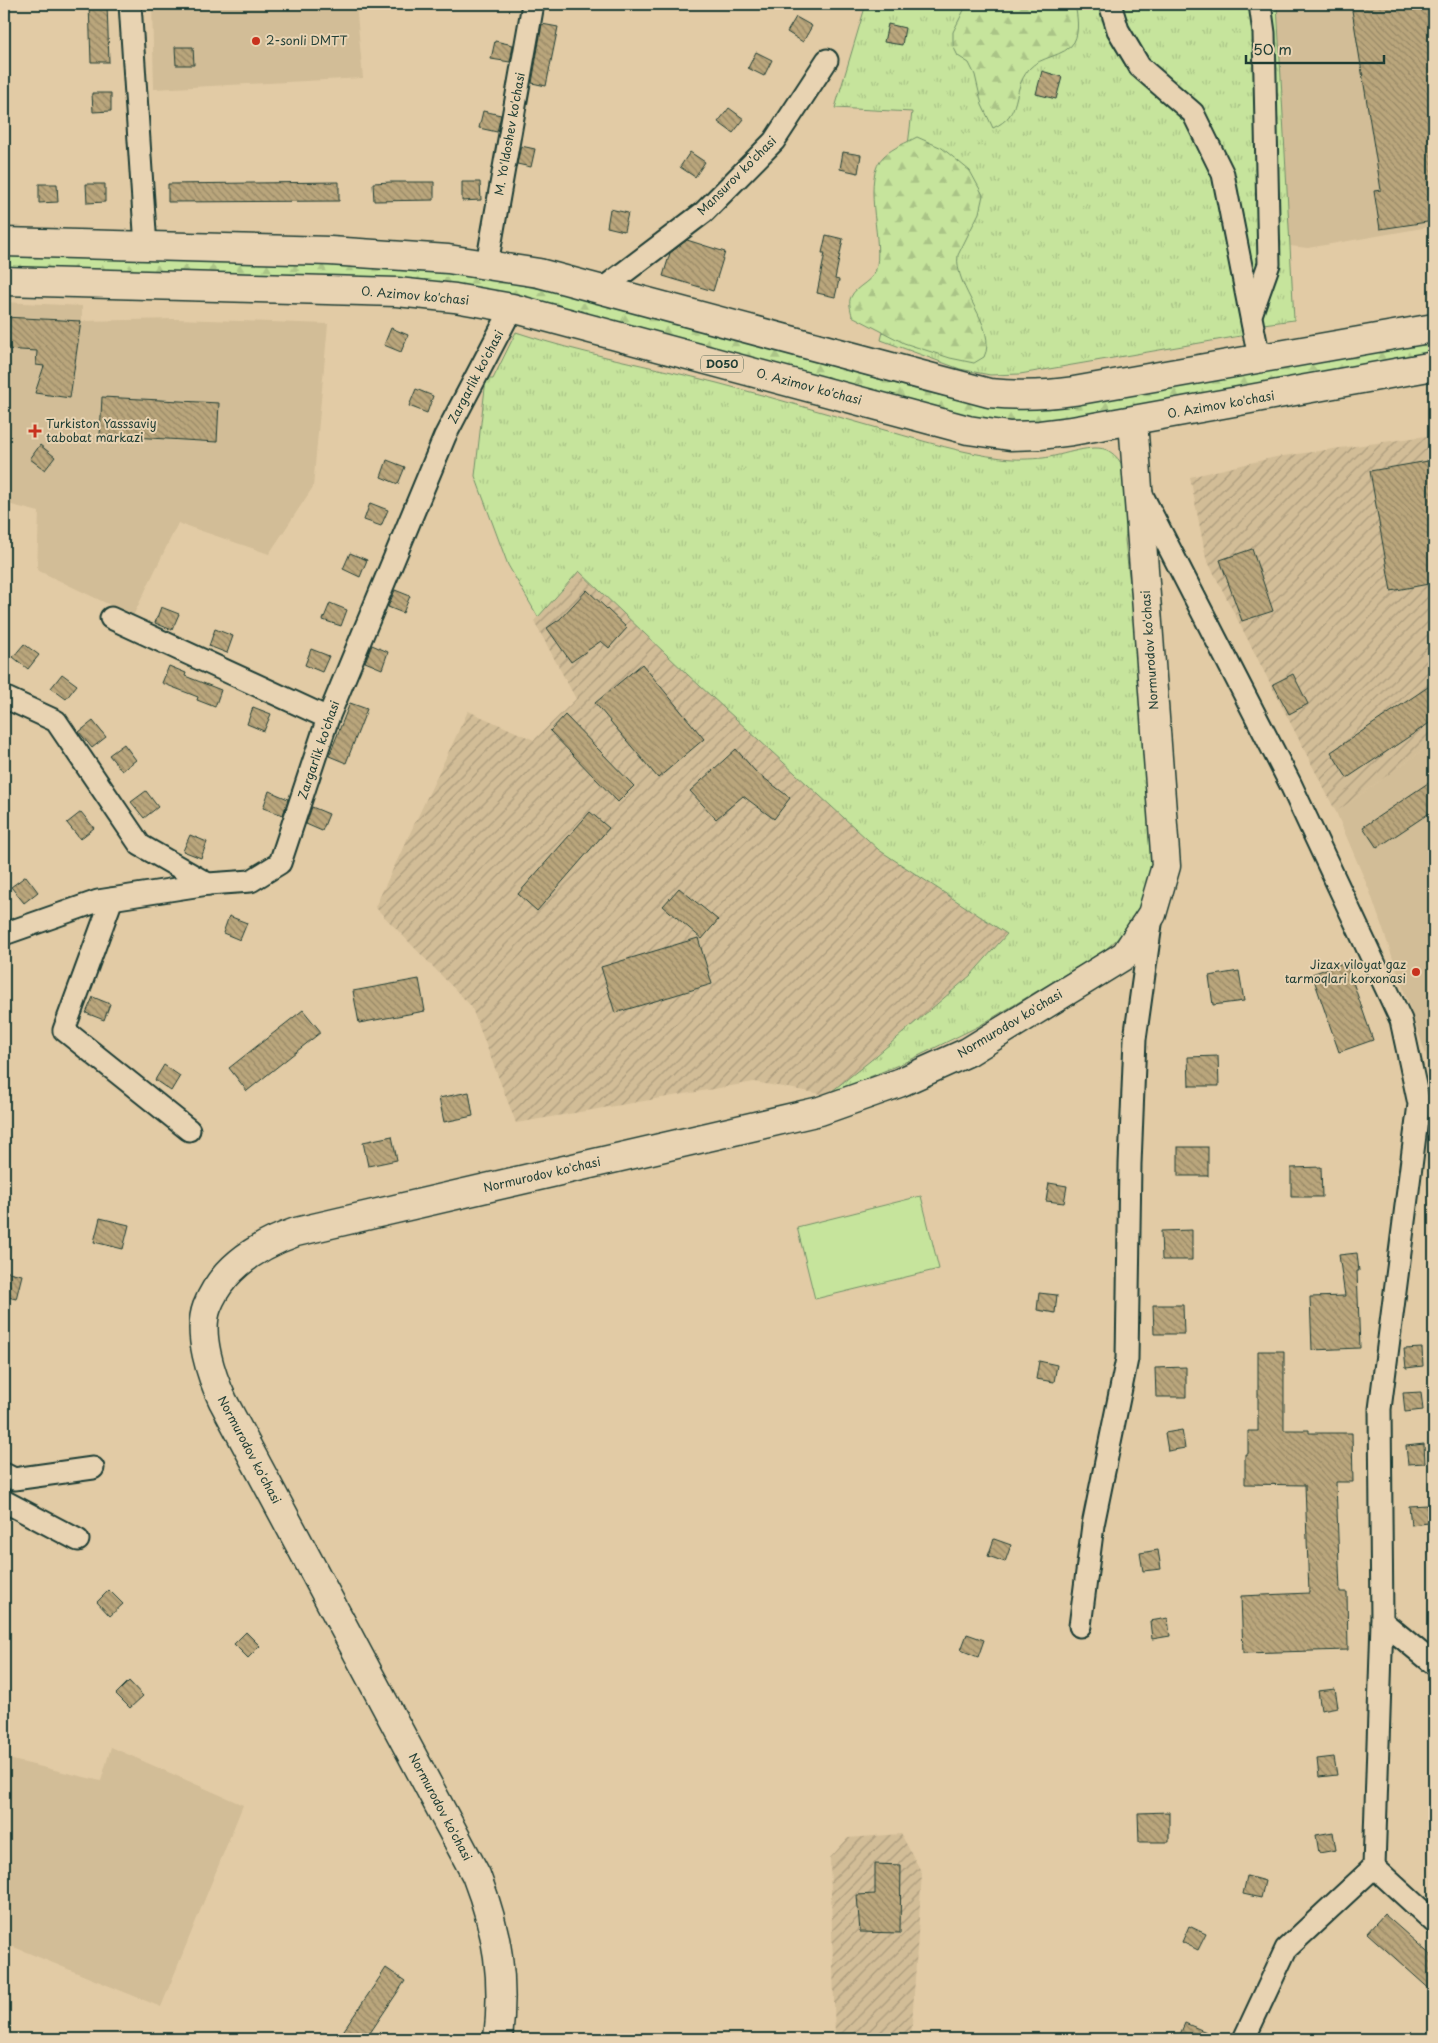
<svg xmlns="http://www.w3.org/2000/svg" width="1438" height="2043" viewBox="0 0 1438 2043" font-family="'Playpen Sans',sans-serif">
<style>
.built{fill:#d2bd97}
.industrial{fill:url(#industrial-furrows)}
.grass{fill:url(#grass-tufts);stroke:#729068}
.forest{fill:url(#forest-firs);stroke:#729068}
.pitch{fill:#c6e49c;stroke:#729068}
.building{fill:url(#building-back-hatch);stroke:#1f3d34}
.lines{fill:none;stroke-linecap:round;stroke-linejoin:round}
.minor-casing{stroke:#1f3d34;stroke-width:25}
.major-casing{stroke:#1f3d34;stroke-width:31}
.minor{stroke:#e8d3b2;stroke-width:21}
.major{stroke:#e8d3b2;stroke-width:28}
.poi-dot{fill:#c8321e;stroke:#e8d3b2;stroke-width:2}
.labels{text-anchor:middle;stroke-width:4;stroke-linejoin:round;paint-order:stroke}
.shield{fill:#e8d3b2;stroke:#5b6a5a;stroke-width:1}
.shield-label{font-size:11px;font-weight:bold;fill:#1f3d34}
.poi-label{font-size:12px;fill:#1f3d34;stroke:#e8d3b2;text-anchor:start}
.street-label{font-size:12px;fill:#1f3d34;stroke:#e8d3b2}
</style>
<defs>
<pattern id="industrial-furrows" width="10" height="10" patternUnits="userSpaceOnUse" patternTransform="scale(1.25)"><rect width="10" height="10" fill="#d2bd97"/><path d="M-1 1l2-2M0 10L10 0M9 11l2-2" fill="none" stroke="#aa9b7c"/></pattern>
<pattern id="grass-tufts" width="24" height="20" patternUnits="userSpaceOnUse" patternTransform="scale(1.25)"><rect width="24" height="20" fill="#c6e49c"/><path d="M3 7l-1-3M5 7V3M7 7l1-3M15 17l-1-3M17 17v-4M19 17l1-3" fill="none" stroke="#aac487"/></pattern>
<pattern id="forest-firs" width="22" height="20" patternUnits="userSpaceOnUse" patternTransform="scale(1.25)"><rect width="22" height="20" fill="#c6e49c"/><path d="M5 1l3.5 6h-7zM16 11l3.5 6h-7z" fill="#aac487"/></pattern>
<pattern id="building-back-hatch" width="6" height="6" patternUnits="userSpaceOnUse" patternTransform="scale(1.25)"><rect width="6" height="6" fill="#baa67c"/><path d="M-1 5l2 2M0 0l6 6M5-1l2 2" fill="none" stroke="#978866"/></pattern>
</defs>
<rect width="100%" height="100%" fill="#e2cba5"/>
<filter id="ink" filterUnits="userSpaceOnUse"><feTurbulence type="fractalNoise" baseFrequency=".02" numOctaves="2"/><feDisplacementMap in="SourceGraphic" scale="10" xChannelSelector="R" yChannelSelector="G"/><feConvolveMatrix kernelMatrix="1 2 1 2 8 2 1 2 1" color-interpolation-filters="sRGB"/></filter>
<g filter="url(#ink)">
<g class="built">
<path d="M152 4H356L363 78 154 89Z"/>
<path d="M1277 4H1434V226L1308 248 1290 246Z"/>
<path d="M4 302 82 306V321L176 319 328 324 313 487 269 554 178 523 133 616 37 570 39 512 4 503Z"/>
<path d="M1434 742V1078L1370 892 1336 812Z"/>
<path d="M111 1747 243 1805 161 2007 4 1943V1758L101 1781Z"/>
</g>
<g class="industrial">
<path d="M1434 435V742L1336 812 1206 558 1190 477 1276 457Z"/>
<path d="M579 571 688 675 879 850 1008 934 971 975 870 1061 827 1095 754 1082 516 1123 471 1006 375 907 468 711 534 740 576 699 534 621Z"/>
<path d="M901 1834 922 1873 911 2039H835L830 1858 848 1838Z"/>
</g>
<g class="grass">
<path d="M866 4H1277L1294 320 1263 324 1252 334 1020 374 990 375 960 369 881 340 888 312 912 112 835 108Z"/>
<path d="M516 332C580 354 652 366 717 383 775 398 831 415 888 431 926 442 963 453 1002 458 1015 460 1031 459 1043 458 1062 456 1094 442 1109 451 1137 468 1128 513 1125 540L1151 772 1155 877 1137 914 1117 939 1104 951 979 1026 910 1060 827 1095 870 1061 971 975 1007 934 879 850 688 675 579 571 538 617 508 565 475 476 486 379H493Z"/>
</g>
<g class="forest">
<path d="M967 4H1075C1077 15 1080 31 1074 42 1065 57 1040 56 1029 69 1010 92 1024 114 993 128L982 105 975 75 969 63 958 56 953 46V32Z"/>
<path d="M917 137 942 148 970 171 983 195 979 213 958 255C953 288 999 327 984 357L974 363 950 358 904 343 852 316C851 310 848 302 851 297 856 285 875 282 877 265 882 236 861 177 884 156 894 147 906 143 917 137Z"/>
<path d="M4 256 407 267 450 271 596 300 925 392 991 407 1051 408 1434 340V355L1053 422 994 421 922 407 593 315 451 289 4 273Z"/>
</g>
<path class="pitch" d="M921 1196 939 1269 815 1299 797 1227Z"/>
<g class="building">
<path d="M89 4H107L109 62H91Z"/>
<path d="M1351 4H1434V221L1380 229 1374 191 1381 190Z"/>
<path d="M796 17 812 26 803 42 787 32Z"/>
<path d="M542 24 558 27 546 86 532 83Z"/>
<path d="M888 24 905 28 902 45 884 42Z"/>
<path d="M495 41 513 45 510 62 491 59Z"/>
<path d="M175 47H193L194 65H176Z"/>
<path d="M756 52 772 60 764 76 748 68Z"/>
<path d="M1042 71 1062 77 1056 99 1036 94Z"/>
<path d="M92 93H111V111L93 112Z"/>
<path d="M729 108 744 119 733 133 718 122Z"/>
<path d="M483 111 501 115 497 132 479 128Z"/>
<path d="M521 146 535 149 531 167 517 164Z"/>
<path d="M690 152 705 162 695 177 680 167Z"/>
<path d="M843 152 861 155 858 173 840 169Z"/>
<path d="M339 182V201L168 202V184Z"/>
<path d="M391 182H434V200L374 201 373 183Z"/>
<path d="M462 182H480L481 200 462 201Z"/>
<path d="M39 184H57L58 202 39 203Z"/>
<path d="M86 184H105V202L87 203Z"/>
<path d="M610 209 628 213 624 231 607 227Z"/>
<path d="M826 235 843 239 835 279 839 280 835 297 817 293 825 253H822Z"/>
<path d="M687 240 725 252 713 291 663 276 670 253Z"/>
<path d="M4 317 81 321 70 398 35 393 44 366 36 365 37 351 4 349Z"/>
<path d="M391 328 408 335 401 352 384 345Z"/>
<path d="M416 389 433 396 427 413 409 406Z"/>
<path d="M102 397 219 403 217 442 100 435Z"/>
<path d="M40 445 55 457 45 470 30 459Z"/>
<path d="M387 460 405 467 398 484 381 477Z"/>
<path d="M1434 460V583L1391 591 1370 471Z"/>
<path d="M370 503 388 510 381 526 364 520Z"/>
<path d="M1252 549 1273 611 1242 621 1220 560Z"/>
<path d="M350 553 367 560 360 577 343 569Z"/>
<path d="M395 590 410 596 403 613 388 607Z"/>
<path d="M587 590 627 628 609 648 601 641 571 662 547 628 560 619Z"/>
<path d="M330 603 347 610 341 626 323 620Z"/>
<path d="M161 607 179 614 172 630 155 623Z"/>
<path d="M215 629 233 636 227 653 209 646Z"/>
<path d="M24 644 39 655 28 669 13 657Z"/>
<path d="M372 645 388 652 382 669 365 662Z"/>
<path d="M311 649 329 656 322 672 305 665Z"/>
<path d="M642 664 704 739 658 778 595 703Z"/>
<path d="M169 666 186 673 185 676 221 690 215 707 197 700 198 697 162 683Z"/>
<path d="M62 674 77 685 66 699 51 688Z"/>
<path d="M1293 674 1308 704 1289 714 1273 684Z"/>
<path d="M1434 683V720L1347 778 1331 752Z"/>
<path d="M350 703 367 709 346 763 329 756Z"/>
<path d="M253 707 271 714 264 731 247 724Z"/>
<path d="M565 715 634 786 618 802 550 731Z"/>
<path d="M93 721 106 737 92 748 79 732Z"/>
<path d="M124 744 136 760 122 771 109 755Z"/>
<path d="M736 749 755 771 790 798 774 819 743 796 716 819 690 791Z"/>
<path d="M1434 779V810L1377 848 1363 827Z"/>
<path d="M146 791 158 807 144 818 131 802Z"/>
<path d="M269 791 288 799 283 815 263 808Z"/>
<path d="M312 807 329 814 322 831 306 824Z"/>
<path d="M81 812 94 828 80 839 67 823Z"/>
<path d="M590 812 609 828 537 911 518 894Z"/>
<path d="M190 835 207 842 201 858 183 851Z"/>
<path d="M26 876 38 892 24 903 11 887Z"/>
<path d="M679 888 718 920 702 939 663 906Z"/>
<path d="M229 916 247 923 240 940 223 933Z"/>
<path d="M698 938 712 984 615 1013 601 967Z"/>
<path d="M1346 962 1373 1040 1339 1052 1312 974Z"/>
<path d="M1239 971 1244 1001 1213 1005 1209 976Z"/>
<path d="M419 979 425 1011 359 1023 353 991Z"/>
<path d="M93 997 110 1004 104 1020 86 1013Z"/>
<path d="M303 1010 321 1032 247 1091 229 1068Z"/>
<path d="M1218 1056 1219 1086H1189L1188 1057Z"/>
<path d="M164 1065 180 1076 171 1091 155 1080Z"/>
<path d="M469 1092 473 1116 444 1122 439 1098Z"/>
<path d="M392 1136 397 1160 368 1166 363 1142Z"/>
<rect x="1178" y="1147" width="30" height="29"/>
<path d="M1321 1167 1322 1197H1291V1168Z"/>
<path d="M1049 1183 1067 1186 1064 1203 1046 1201Z"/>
<path d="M100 1218 129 1225 123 1249 94 1242Z"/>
<path d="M1192 1230V1260H1162L1161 1231Z"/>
<path d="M1357 1253 1359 1271H1357L1360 1348 1312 1350 1310 1297 1345 1296 1339 1255Z"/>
<path d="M4 1271 22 1275 16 1299 4 1296Z"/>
<path d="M1039 1293 1057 1295 1055 1313 1037 1310Z"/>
<path d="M1153 1305H1183L1184 1334H1154Z"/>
<path d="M1422 1348 1423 1366 1406 1368 1404 1349Z"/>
<path d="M1258 1351H1284V1430H1309V1433H1352L1353 1482H1336L1340 1592H1347L1348 1650 1243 1653 1241 1596 1309 1593 1305 1485 1245 1484V1454H1248V1431H1258Z"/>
<path d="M1039 1361 1057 1365 1054 1382 1036 1379Z"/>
<path d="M1186 1367V1397H1156L1155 1368Z"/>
<path d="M1421 1392 1423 1410 1405 1412 1403 1393Z"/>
<path d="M1182 1430 1185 1448 1168 1451 1165 1433Z"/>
<path d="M1424 1444 1425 1463 1408 1464 1406 1446Z"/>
<path d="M1427 1505 1429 1523 1411 1525 1409 1506Z"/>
<path d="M994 1539 1011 1545 1005 1562 988 1556Z"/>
<path d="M1158 1550 1161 1569 1143 1571 1140 1553Z"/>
<path d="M109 1590 123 1604 110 1616 97 1602Z"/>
<path d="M1168 1618 1170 1636 1152 1639 1150 1621Z"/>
<path d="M246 1632 260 1646 248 1658 234 1644Z"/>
<path d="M967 1634 984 1640 978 1657 961 1650Z"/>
<path d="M129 1681 143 1696 130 1708 116 1694Z"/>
<path d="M1335 1689 1338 1707 1321 1710 1318 1691Z"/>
<path d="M1334 1757 1337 1775 1319 1777 1317 1759Z"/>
<path d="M1169 1812V1842H1139L1138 1813Z"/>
<path d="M1333 1832 1336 1850 1319 1853 1316 1835Z"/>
<path d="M875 1864 901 1865 900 1933 860 1932 857 1895 875 1894Z"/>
<path d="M1247 1876 1265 1881 1261 1898 1243 1894Z"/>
<path d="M1384 1914 1434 1958V1993L1367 1933Z"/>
<path d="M1189 1926 1206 1934 1198 1950 1182 1942Z"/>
<path d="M386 1968 405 1981 366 2039H338Z"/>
<path d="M1185 2023 1223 2039H1178Z"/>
</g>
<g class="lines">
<g class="minor-casing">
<g id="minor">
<path d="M130 4 146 247"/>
<path d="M1110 4 1118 30 1140 67 1193 113 1223 174 1259 358"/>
<path d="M487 264 533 4"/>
<path d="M601 290 704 212 774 141 827 60"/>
<path d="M1252 312 1269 264 1264 33 1260 4"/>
<path d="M1141 493 1290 783 1401 1020 1419 1104 1380 1409 1382 1621 1374 1867 1434 1922"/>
<path d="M111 618 328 718"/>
<path d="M4 697 56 721 140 845 208 884 251 881 280 863 328 718 445 436 512 308"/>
<path d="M112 899 64 1030 189 1130"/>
<path d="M4 934 98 901 208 884"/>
<path d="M4 1474 14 1479 93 1468"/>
<path d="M4 1501 78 1540"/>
<path d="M1382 1621 1434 1664"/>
<path d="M1080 1626 1093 1525 1127 1359 1130 1164 1135 1039 1152 917"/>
<path d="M1244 2039 1286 1949 1374 1867"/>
</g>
</g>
<g class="major-casing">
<g id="major">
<path d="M4 242 330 251 448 259 539 273 989 393C1018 396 1046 395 1074 391L1434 328"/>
<path d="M4 281 397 292 455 298 512 308 968 430 1010 436 1040 435 1072 431 1434 366"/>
<path d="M498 2039C505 1979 498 1932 476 1875L223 1401C211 1376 197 1334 207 1307 222 1268 259 1245 296 1232L820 1111 899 1083 968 1052 1125 955 1152 914 1166 866 1133 421"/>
</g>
</g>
<use href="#minor" class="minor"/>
<use href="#major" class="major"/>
</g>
</g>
<g class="poi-dot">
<circle cx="256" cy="41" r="5"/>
<path d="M32.5 423.5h5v5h5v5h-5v5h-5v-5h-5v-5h5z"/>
<circle cx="1416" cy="972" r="5"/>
</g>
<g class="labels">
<rect class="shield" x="701" y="355.5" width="42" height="17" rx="4"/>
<g class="shield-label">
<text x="722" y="368">D050</text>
</g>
<g class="poi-label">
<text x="266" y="45">2-sonli DMTT</text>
<text x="46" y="428">Turkiston Yasssaviy<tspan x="46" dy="14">tabobat markazi</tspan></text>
<text x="1406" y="969" text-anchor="end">Jizax viloyat gaz<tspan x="1406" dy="14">tarmoqlari korxonasi</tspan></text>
</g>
<g class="street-label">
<text transform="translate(510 134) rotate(-80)" y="4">M. Yo'ldoshev ko'chasi</text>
<text transform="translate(737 176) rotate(-45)" y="4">Mansurov ko'chasi</text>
<text transform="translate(415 296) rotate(5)" y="4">O. Azimov ko'chasi</text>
<text transform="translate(476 377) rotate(-62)" y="4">Zargarlik ko'chasi</text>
<text transform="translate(809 387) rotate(15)" y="4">O. Azimov ko'chasi</text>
<text transform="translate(1221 405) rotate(-10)" y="4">O. Azimov ko'chasi</text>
<text transform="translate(1150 650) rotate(-94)" y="4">Normurodov ko'chasi</text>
<text transform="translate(319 750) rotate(-71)" y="4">Zargarlik ko'chasi</text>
<text transform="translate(1010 1024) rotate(-31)" y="4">Normurodov ko'chasi</text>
<text transform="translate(542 1175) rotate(-13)" y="4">Normurodov ko'chasi</text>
<text transform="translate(249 1450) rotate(62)" y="4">Normurodov ko'chasi</text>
<text transform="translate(440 1807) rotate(62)" y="4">Normurodov ko'chasi</text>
</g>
</g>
<rect width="1438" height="2043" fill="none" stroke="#e8d3b2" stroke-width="20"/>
<rect x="10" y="10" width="1418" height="2023" fill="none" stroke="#1f3d34" stroke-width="2" filter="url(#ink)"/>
<path d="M1246 55v8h138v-8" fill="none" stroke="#1f3d34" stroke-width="2.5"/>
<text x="1253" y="55" font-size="15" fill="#1f3d34" stroke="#e8d3b2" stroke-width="4" paint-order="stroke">50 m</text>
</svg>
